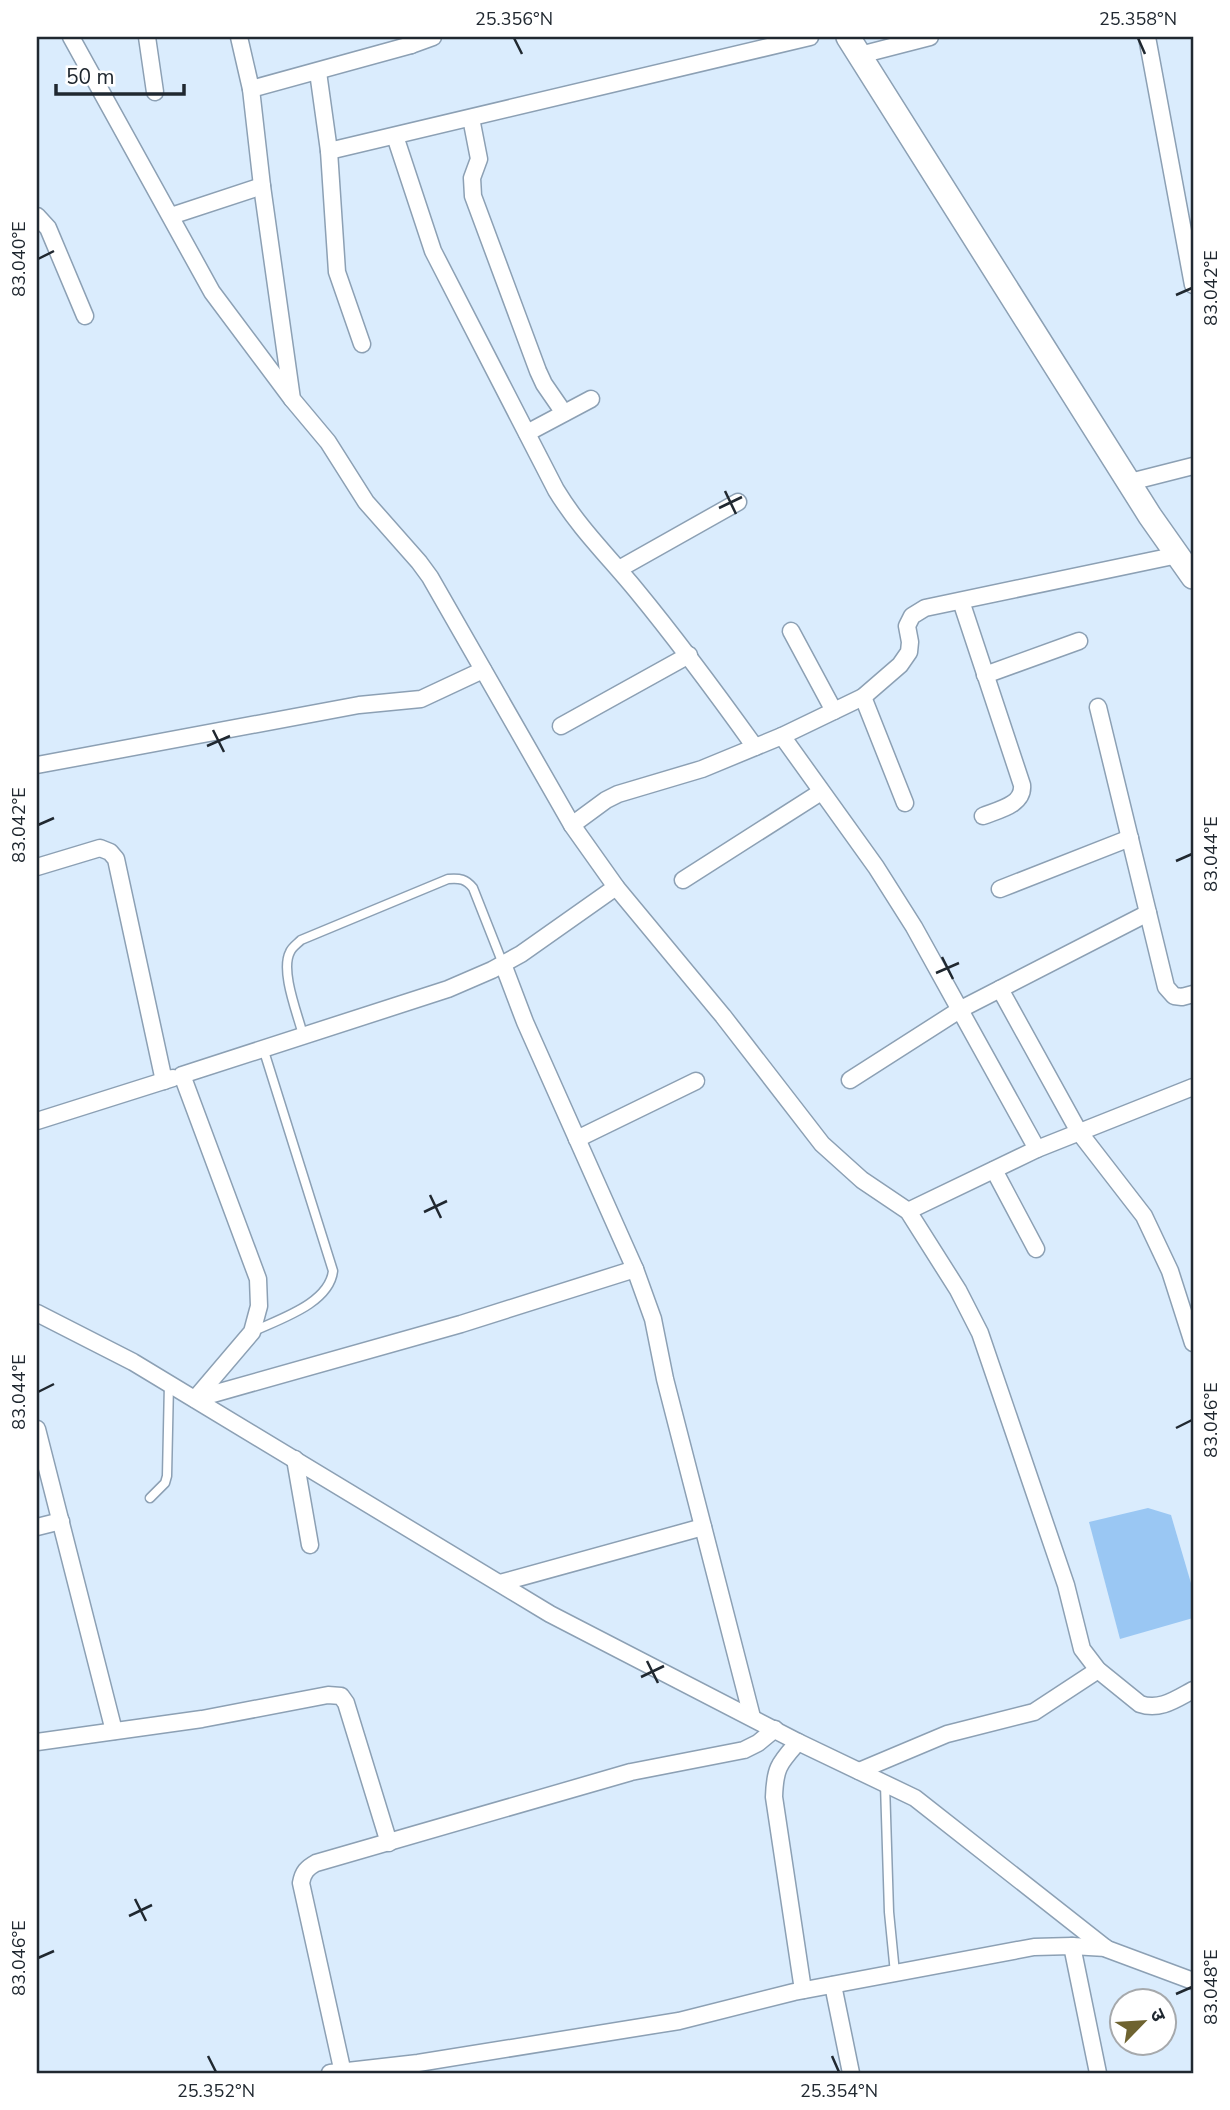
<svg xmlns="http://www.w3.org/2000/svg" width="1230" height="2110" viewBox="0 0 1230 2110" font-family="'Nunito Sans','Noto Sans Devanagari',sans-serif">
<style>
.water{fill:#9ac7f3}
.lines{fill:none;stroke-linecap:round;stroke-linejoin:round}
.lane-casing{stroke:#8ca0b4;stroke-width:11}
.street-casing{stroke:#8ca0b4;stroke-width:19}
.primary-casing{stroke:#8ca0b4;stroke-width:26}
.lane{stroke:#fff;stroke-width:8}
.street{stroke:#fff;stroke-width:16}
.primary{stroke:#fff;stroke-width:23}
.ticks{fill:none;stroke:#202830;stroke-width:2.5}
.neatline{fill:none;stroke:#202830;stroke-width:2.5}
.ticks-label{font-size:18px;text-anchor:middle;fill:#202830}
</style>
<rect width="100%" height="100%" fill="#daecfd"/>
<path class="water" d="M1148 1508 1171 1515 1193 1590V1618L1120 1639 1089 1522Z"/>
<g class="lines">
<g class="lane-casing">
<g id="lane">
<path d="M303 1035C298 1015 280 971 290 952 292 947 297 944 301 940L448 879C460 878 466 879 473 888L503 964"/>
<path d="M252 1332C279 1319 329 1304 333 1271L263 1048"/>
<path d="M150 1498 165 1483 167 1476 169 1383"/>
<path d="M885 1784 889 1912 895 1973"/>
</g>
</g>
<g class="street-casing">
<g id="street">
<path d="M71 37 212 292 292 399"/>
<path d="M147 37 155 92"/>
<path d="M239 37 251 89"/>
<path d="M410 37 411 45 251 89 262 186 292 399 328 442 366 502 419 562 430 577 572 825 616 887 723 1016 822 1144 862 1180 908 1211 958 1290 980 1333 1066 1585 1082 1649 1098 1670 1140 1704C1160 1711 1176 1699 1193 1690"/>
<path d="M1147 37 1193 285"/>
<path d="M411 45 433 37"/>
<path d="M860 55 930 37"/>
<path d="M318 72 329 151 337 272 362 344"/>
<path d="M471 118 479 159 472 178 473 196 538 371 544 384 564 413"/>
<path d="M395 136 433 251 556 490C579 528 608 556 636 590 678 641 717 694 755 747"/>
<path d="M329 151 810 37"/>
<path d="M37 216 48 228 85 316"/>
<path d="M171 216 262 186"/>
<path d="M527 433 591 399"/>
<path d="M1130 482 1193 466"/>
<path d="M619 569 738 502"/>
<path d="M961 601 1022 785C1024 805 998 810 983 816"/>
<path d="M791 631 834 711"/>
<path d="M985 675 1079 641"/>
<path d="M863 697 905 803"/>
<path d="M1098 707 1166 987 1174 996 1182 997 1193 994"/>
<path d="M561 726 689 655"/>
<path d="M782 736 876 867 914 927 1037 1149"/>
<path d="M37 765 359 705 421 699 483 670"/>
<path d="M572 825 606 800 618 794 702 769 782 736 863 697 900 665 909 652 910 642 907 626 912 616 925 608 1178 555"/>
<path d="M37 867 100 848 110 852 116 859 164 1081"/>
<path d="M683 880 821 792"/>
<path d="M1000 889 1130 838"/>
<path d="M503 964 525 1022 635 1269 653 1319 665 1379 752 1717"/>
<path d="M1000 989 1079 1132 1144 1216 1170 1271 1193 1343"/>
<path d="M850 1080 961 1009 1148 913"/>
<path d="M37 1121 173 1078"/>
<path d="M577 1139 696 1081"/>
<path d="M994 1170 1036 1249"/>
<path d="M908 1211 1037 1149 1193 1087"/>
<path d="M37 1313 133 1362 550 1614 798 1742 915 1798 1107 1949 1193 1981"/>
<path d="M195 1399 252 1332 259 1306 258 1279 182 1075 448 989 492 970 521 954 616 887"/>
<path d="M195 1399 461 1324 635 1269"/>
<path d="M37 1429 114 1731"/>
<path d="M295 1459 310 1545"/>
<path d="M37 1527 61 1521"/>
<path d="M500 1583 703 1527"/>
<path d="M37 1742 202 1719 328 1695 341 1696 346 1703 389 1843"/>
<path d="M798 1742C779 1764 775 1767 774 1797L803 1990"/>
<path d="M859 1771 947 1734 1034 1712 1098 1670"/>
<path d="M1072 1946 1098 2073"/>
<path d="M833 1985 851 2073"/>
<path d="M330 2073 418 2063 679 2021 794 1992 1034 1947 1072 1946 1106 1948"/>
<path d="M343 2073 301 1883C303 1872 307 1868 316 1863L631 1772 744 1750 758 1743 775 1729"/>
</g>
</g>
<g class="primary-casing">
<path id="primary" d="M848 37 1150 516 1193 577"/>
</g>
<use href="#lane" class="lane"/>
<use href="#street" class="street"/>
<use href="#primary" class="primary"/>
</g>
<path class="ticks" d="M514 38 522 54M1138 38 1145 54M38 259 54 251M1176 295 1192 288M725 491 736 514M719 508 742 497M213 730 224 752M207 746 230 736M38 825 54 818M1176 861 1192 854M942 957 953 979M936 973 959 963M430 1195 441 1218M424 1212 447 1201M38 1392 54 1384M1176 1428 1192 1420M647 1661 658 1683M641 1677 664 1666M135 1899 146 1921M129 1916 152 1905M38 1958 54 1951M1176 1994 1192 1987M208 2056 216 2072M832 2056 839 2072"/>
<rect width="1230" height="2110" fill="none" stroke="#ffffff" stroke-width="77"/>
<g transform="translate(1143 2022) rotate(65)"><circle r="33" fill="#ffffff" stroke="#a6a9ac" stroke-width="2"/>
<path d="M0-5L12 26L0 18L-12 26Z" fill="#6e6330"/>
<text y="-10" font-size="19" font-weight="bold" text-anchor="middle" fill="#202830">उ</text>
</g>
<path d="M56 84v10h128v-10" fill="none" stroke="#202830" stroke-width="3.5"/>
<text x="66" y="84" font-size="21" fill="#202830" stroke="#ffffff" stroke-width="5" paint-order="stroke">50 m</text>
<rect x="38" y="38" width="1154" height="2034" class="neatline"/>
<g class="ticks-label">
<text x="514" y="25">25.356°N</text>
<text x="1138" y="25">25.358°N</text>
<text transform="translate(19 259) rotate(-90)" y="6">83.040°E</text>
<text transform="translate(1211 288) rotate(-90)" y="6">83.042°E</text>
<text transform="translate(19 825) rotate(-90)" y="6">83.042°E</text>
<text transform="translate(1211 854) rotate(-90)" y="6">83.044°E</text>
<text transform="translate(19 1392) rotate(-90)" y="6">83.044°E</text>
<text transform="translate(1211 1420) rotate(-90)" y="6">83.046°E</text>
<text transform="translate(19 1958) rotate(-90)" y="6">83.046°E</text>
<text transform="translate(1211 1987) rotate(-90)" y="6">83.048°E</text>
<text x="216" y="2097">25.352°N</text>
<text x="839" y="2097">25.354°N</text>
</g>
</svg>
